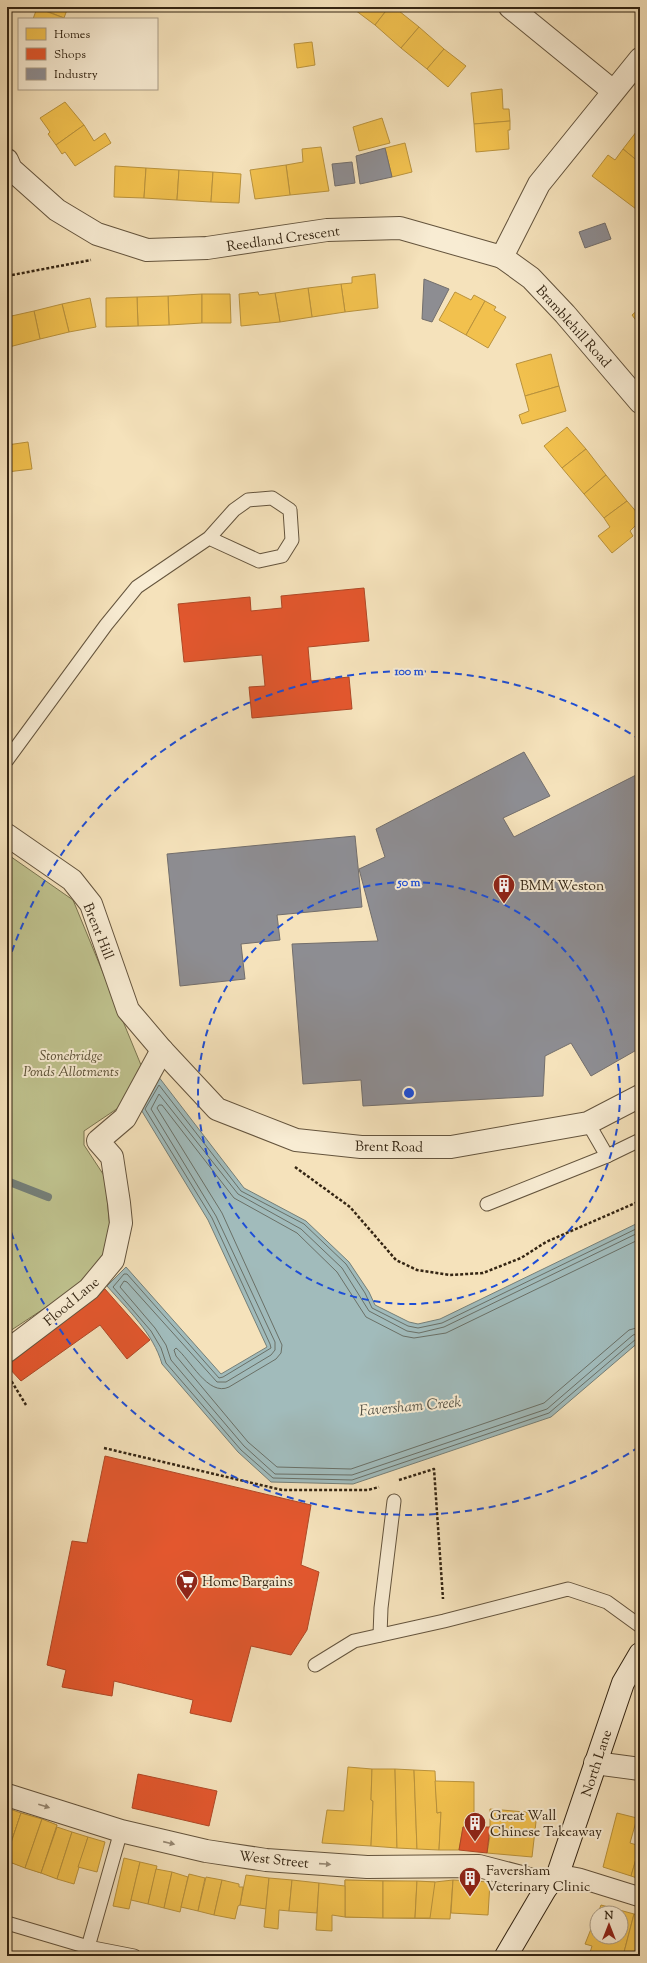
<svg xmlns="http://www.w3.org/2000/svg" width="647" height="1963" viewBox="0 0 647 1963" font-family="'Sorts Mill Goudy',serif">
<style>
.green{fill:#bfc28e;stroke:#7a7450}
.water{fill:#a1bbbb;stroke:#757f78}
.homes{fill:#f2c14e;stroke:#b9923c}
.shops{fill:#e4572e;stroke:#af4826}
.industry{fill:#8d8d92;stroke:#726e6c}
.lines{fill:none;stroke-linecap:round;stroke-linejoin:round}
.shore{stroke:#6a7067;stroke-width:1}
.stream{stroke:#757f78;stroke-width:8}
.service-casing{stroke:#64543d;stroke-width:15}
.pedestrian-casing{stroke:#64543d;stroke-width:21}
.minor-casing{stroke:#64543d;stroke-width:24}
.tertiary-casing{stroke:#64543d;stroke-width:24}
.secondary-casing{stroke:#342513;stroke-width:24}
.path{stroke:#342513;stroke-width:2.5;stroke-dasharray:3 2;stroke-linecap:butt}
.service{stroke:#f8ecd3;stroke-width:13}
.pedestrian{stroke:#f8ecd3;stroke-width:19}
.minor{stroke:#f8ecd3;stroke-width:22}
.tertiary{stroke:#f8ecd3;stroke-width:22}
.secondary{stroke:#f8ecd3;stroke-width:22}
.oneway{fill:#968873}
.ring{fill:none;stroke:#1d4ed8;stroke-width:2;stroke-dasharray:7 5}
.labels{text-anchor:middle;stroke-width:4;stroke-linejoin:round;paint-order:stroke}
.street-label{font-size:14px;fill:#342513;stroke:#f8ecd3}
.poi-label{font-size:14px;fill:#342513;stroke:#f8ecd3;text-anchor:start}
.park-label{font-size:14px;font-style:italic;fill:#574c32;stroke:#f8ecd3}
.water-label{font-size:15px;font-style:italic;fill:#555245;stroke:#f8ecd3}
.centre{fill:#1d4ed8;stroke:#f8ecd3;stroke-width:2}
.ring-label{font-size:12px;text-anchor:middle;font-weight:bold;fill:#1d4ed8;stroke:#f8ecd3;stroke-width:4;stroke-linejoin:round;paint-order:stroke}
</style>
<rect width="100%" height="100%" fill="#f5e2bb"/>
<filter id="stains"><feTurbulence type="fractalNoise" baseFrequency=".005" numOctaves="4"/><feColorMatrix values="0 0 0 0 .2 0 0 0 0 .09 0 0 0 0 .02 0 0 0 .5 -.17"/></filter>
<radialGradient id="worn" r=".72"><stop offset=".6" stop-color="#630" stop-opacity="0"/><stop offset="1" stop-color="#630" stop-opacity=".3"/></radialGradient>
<path class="green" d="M7 854 73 900 141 1065 121 1106 84 1131V1145L105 1177 110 1229 104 1269 10 1331H7Z"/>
<path class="water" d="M158 1076 244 1188 306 1221 349 1262 369 1292 375 1305 409 1322 418 1324 440 1319 640 1222V1341L551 1417 353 1484 271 1482 238 1452 162 1364C153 1333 128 1310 107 1286L126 1267 221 1374 267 1347 208 1220 140 1108Z"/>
<g class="homes">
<path d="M37 7H68L64 18Z"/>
<path d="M351 7H389L375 25Z"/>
<path d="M389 7H394L419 27 401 48 375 25Z"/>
<path d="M37 8 64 18V19H33Z"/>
<path d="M419 27 444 49 427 69 401 48Z"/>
<path d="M312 42 315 65 297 68 294 44Z"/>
<path d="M444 49 466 66 448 87 427 69Z"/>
<path d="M502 89 503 109H509L510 121 474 124 471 93Z"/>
<path d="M65 102 84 125 56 145 48 134 50 132 40 118Z"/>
<path d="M382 118 390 143 359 151 353 127Z"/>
<path d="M510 121V130H508L509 149 476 152 474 124Z"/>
<path d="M84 125 94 141 105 133 111 143 75 166 65 152 62 154 56 145Z"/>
<path d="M640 127V163L623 149Z"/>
<path d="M405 143 412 172 392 177 385 148Z"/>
<path d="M321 147 329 191 290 195 286 165 303 162 302 149Z"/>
<path d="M623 149 640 163V212L592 176 608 155 615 160Z"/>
<path d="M286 165 290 195 255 199 250 170Z"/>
<path d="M115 166 146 168 144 198 114 197Z"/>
<path d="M146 168 179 170 177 200 144 198Z"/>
<path d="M179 170 213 172 211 202 177 200Z"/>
<path d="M213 172 241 174 239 203 211 202Z"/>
<path d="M375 274 378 308 345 312 341 284 352 283V277Z"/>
<path d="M341 284 345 312 312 317 308 288Z"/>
<path d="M308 288 312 317 280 322 275 293Z"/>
<path d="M258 292 259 295 275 293 280 322 241 326 239 294Z"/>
<path d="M455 292 471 300 474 295 485 301 466 335 439 320Z"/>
<path d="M202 294V323L169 325 168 296Z"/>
<path d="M202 294H230L231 323H202Z"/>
<path d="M168 296 169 325 138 326 137 297Z"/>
<path d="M137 297 138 326 106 327V298Z"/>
<path d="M90 298 96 327 69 332 62 304Z"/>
<path d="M485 301 496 307 494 310 506 317 488 348 466 335Z"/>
<path d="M62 304 69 332 40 339 34 311Z"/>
<path d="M640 308V326L632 315Z"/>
<path d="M34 311 40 339 9 347 7 317Z"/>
<path d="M551 354 559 386 525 396 516 364Z"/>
<path d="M559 386 566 411 522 424 519 415 529 411 525 396Z"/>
<path d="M567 427 586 449 562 468 544 446Z"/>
<path d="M28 442 32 469 7 472V445Z"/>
<path d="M586 449 606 475 584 494 562 468Z"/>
<path d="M606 475 627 501 604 518 584 494Z"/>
<path d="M627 501 640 516V521L630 531 633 536 612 553 598 536 610 527 604 518Z"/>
<path d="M348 1767 372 1769 371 1800 373 1801 371 1846 322 1843 327 1810 344 1811Z"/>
<path d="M372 1769H395L397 1848 371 1846 373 1801 371 1800Z"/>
<path d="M395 1769 414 1770 417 1849 397 1848Z"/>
<path d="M414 1770 435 1771 437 1813 441 1812 439 1850 417 1849Z"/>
<path d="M435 1781 474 1782V1819H470L469 1827H463L459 1850H439L441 1812 437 1813Z"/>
<path d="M7 1808 21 1813 7 1855Z"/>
<path d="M490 1809 537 1813 532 1857 487 1853 490 1836Z"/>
<path d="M21 1813 57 1825 41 1873 7 1861V1855Z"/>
<path d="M21 1813 42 1819 25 1868 7 1861V1855Z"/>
<path d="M617 1813 637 1818 630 1843 640 1846 631 1876 603 1867Z"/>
<path d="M42 1819 57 1825 41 1873 25 1868Z"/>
<path d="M57 1827 72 1832 57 1879 41 1873Z"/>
<path d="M72 1832 88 1837 74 1884 57 1879Z"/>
<path d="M88 1837 105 1842 97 1872 78 1867Z"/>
<path d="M640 1845V1879L631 1876Z"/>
<path d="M124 1858 140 1862 129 1909 113 1906Z"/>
<path d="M140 1862 157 1866 148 1904 131 1900Z"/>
<path d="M156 1869 172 1872 164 1908 148 1904Z"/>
<path d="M172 1872 188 1877 180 1912 164 1908Z"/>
<path d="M189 1874 205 1878 198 1911 181 1907Z"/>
<path d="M246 1875 269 1878 266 1909 240 1905Z"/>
<path d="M206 1877 222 1880 214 1915 198 1911Z"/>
<path d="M269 1878 292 1880 289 1911 279 1910 278 1929 264 1927Z"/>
<path d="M222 1880 239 1884V1887H243L240 1905 238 1906 235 1919 214 1915Z"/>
<path d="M292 1880 319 1883 317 1913 289 1911Z"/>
<path d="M345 1880 435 1882 453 1880 450 1919 345 1917Z"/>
<path d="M345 1880 383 1881V1918L345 1917Z"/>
<path d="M453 1880 490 1882 488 1915 451 1913Z"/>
<path d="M383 1881H417L415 1918H383Z"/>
<path d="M417 1881 435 1882 430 1918H415Z"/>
<path d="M319 1883 345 1886V1917L332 1915V1931L316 1930Z"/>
<path d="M601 1905 634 1914 623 1956H589L592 1946 585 1944 597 1914V1937H621V1913H598Z"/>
<path d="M634 1914 640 1916V1956H623Z"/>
</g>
<g class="shops">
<path d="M364 588 369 641 308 647 311 681 349 677 352 709 252 718 249 687 265 686 262 655 184 662 178 604 250 597 251 611 282 608 281 596Z"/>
<path d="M105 1289 150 1340 127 1359 100 1325 21 1381 7 1366Z"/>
<path d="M105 1456 311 1505 301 1565 319 1572 307 1630 291 1655 251 1646 231 1722 190 1713 193 1700 114 1681 112 1696 62 1687 66 1670 47 1665 72 1541 87 1543Z"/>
<path d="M138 1774 217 1791 209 1826 132 1808Z"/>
<path d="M463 1827H490L487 1853 459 1850Z"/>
</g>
<g class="industry">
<path d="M385 148 392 177 360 184 356 156Z"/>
<path d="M352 162 355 183 335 186 332 164Z"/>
<path d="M605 223 611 239 585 248 579 232Z"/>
<path d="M424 279 449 289 432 322 422 319Z"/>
<path d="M524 752 550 796 503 818 514 837 640 773V1048L591 1076 571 1043 545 1056 543 1096 363 1106 361 1080 303 1084 292 944 378 941 359 869 385 857 376 829Z"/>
<path d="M355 836 362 907 277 915 280 940 241 944 245 979 180 986 167 854Z"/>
</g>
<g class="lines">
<g class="shore">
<path d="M640 1227 442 1323 418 1328 408 1326 372 1308 365 1293 346 1264 304 1224 241 1191 159 1085 145 1109 212 1218 270 1344 271 1348 223 1377 219 1378 127 1274H124L113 1287 151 1331 161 1348 166 1363 241 1450 273 1478 352 1480 549 1413 636 1339 640 1338"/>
<path d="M640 1232 444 1327 419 1333 407 1331 369 1311 342 1268 301 1229 238 1194 159 1094 151 1109 216 1216 275 1342V1350L271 1355 226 1382H217L127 1282 124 1281 120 1287 155 1328 166 1345 171 1360 244 1446 275 1474 352 1475 547 1409 633 1335 640 1333"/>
<path d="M640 1239 446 1333 414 1338 403 1336 366 1317 337 1272 297 1233 234 1198 162 1105H159L157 1108 222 1213 282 1345 281 1353 276 1359 229 1387C208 1397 190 1359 176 1348L174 1350 176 1356 248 1442 277 1467 351 1469 544 1403 629 1330 640 1327"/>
</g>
<path class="stream" d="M7 1181 48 1197"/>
<g class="service-casing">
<g id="service">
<path d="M7 760 106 625 137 587 209 538 234 510 248 500 272 498 290 510 292 540 282 556 259 561 209 538"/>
<path d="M588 1123 607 1156 640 1140"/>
<path d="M487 1204 607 1156"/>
<path d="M380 1635 381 1608 394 1501"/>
<path d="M315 1665 354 1641 444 1621 568 1589 607 1602 640 1626"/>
<path d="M121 1831 88 1947 134 1956"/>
<path d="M7 1923 88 1947"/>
</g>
</g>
<g class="pedestrian-casing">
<path id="pedestrian" d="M558 1874 579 1878 640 1897"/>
</g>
<g class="minor-casing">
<g id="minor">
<path d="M510 7 613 91"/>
<path d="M7 160 11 169 57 210 97 234 147 250 207 248 327 230 400 228 502 257 539 184 640 59"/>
<path d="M502 257 531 278 565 314 640 402"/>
<path d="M7 835 72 880 91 904 128 1010 162 1050 217 1109 296 1140 361 1147H451L588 1123 640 1096"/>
<path d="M7 1351 89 1289 113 1260 121 1223 119 1203 112 1157 98 1141 125 1118 162 1050"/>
<path d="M595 1763 640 1769"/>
</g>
</g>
<g class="tertiary-casing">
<path id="tertiary" d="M7 1795 121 1831 206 1851 266 1860 367 1867 479 1866 533 1880 546 1888"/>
</g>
<g class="secondary-casing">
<path id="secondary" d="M506 1956 546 1888 558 1874 623 1683 640 1654"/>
</g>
<g class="path">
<path d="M7 276 91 260"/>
<path d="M295 1167 350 1207 396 1260 417 1270 450 1275 483 1273 521 1258 546 1242 640 1201"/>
<path d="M9 1377 26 1405"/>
<path d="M104 1448 282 1490H368L379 1487"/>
<path d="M399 1480 434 1469 443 1599"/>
</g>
<use href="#service" class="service"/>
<use href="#pedestrian" class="pedestrian"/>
<use href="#minor" class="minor"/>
<use href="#tertiary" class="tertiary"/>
<use href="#secondary" class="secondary"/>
</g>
<defs><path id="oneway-solid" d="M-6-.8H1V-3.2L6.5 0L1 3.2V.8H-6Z"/></defs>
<g class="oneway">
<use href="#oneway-solid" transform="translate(44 1806) rotate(17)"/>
<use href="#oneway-solid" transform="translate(169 1843) rotate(13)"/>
<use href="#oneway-solid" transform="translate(325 1864) rotate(4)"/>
</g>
<g class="ring">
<circle cx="409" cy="1093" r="211"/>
<path d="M639 1447A422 422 0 0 1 8 1223M8 963A422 422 0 0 1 639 739"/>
</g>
<defs>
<g id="building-pin" transform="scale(1.15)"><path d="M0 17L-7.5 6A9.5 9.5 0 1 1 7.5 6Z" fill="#8f2418" stroke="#f8ecd3"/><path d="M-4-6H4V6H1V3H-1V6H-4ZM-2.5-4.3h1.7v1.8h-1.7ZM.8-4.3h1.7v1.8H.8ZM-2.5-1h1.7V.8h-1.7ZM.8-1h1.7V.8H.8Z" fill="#fff"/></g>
<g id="supermarket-pin" transform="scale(1.15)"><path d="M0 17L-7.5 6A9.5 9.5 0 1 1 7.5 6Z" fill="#8f2418" stroke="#f8ecd3"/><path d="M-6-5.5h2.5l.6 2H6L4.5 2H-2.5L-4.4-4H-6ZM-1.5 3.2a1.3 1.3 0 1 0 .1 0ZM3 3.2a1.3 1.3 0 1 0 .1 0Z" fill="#fff"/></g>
</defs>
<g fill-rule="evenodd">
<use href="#building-pin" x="504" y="885"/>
<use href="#supermarket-pin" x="187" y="1581"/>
<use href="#building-pin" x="475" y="1823"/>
<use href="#building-pin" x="470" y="1878"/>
</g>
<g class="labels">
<g class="street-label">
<text transform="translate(283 238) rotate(-8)" y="5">Reedland Crescent</text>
<text transform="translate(574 326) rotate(48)" y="5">Bramblehill Road</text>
<text transform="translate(99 931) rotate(68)" y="5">Brent Hill</text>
<text transform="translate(389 1146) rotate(1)" y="5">Brent Road</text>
<text transform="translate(71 1301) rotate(-40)" y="5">Flood Lane</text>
<text transform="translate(596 1763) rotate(-72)" y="5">North Lane</text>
<text transform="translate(274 1859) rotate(6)" y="5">West Street</text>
</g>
<g class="poi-label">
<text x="520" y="890">BMM Weston</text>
<text x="202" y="1586">Home Bargains</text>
<text x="490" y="1820">Great Wall<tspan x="490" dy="16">Chinese Takeaway</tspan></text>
<text x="486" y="1875">Faversham<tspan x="486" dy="16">Veterinary Clinic</tspan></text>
</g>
<g class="park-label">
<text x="71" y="1060">Stonebridge<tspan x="71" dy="16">Ponds Allotments</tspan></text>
</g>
<g class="water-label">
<text transform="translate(410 1406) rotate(-5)" y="5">Faversham Creek</text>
</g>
</g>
<circle cx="409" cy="1093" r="6" class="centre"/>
<g class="ring-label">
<text x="409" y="675">100 m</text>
<text x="409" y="886">50 m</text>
</g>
<rect width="647" height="1963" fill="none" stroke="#f5e2bb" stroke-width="24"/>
<rect x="8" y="8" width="631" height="1947" fill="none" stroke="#342513" stroke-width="2"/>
<rect x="12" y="12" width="623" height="1939" fill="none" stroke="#342513"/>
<rect x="18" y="18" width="140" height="72" fill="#f8ecd3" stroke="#aa9c86"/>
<rect x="26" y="28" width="20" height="12" fill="#f2c14e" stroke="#aa9c86"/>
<text x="54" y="38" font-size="12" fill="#342513">Homes</text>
<rect x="26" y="48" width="20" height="12" fill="#e4572e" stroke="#aa9c86"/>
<text x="54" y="58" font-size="12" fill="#342513">Shops</text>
<rect x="26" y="68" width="20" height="12" fill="#8d8d92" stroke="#aa9c86"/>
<text x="54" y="78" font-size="12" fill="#342513">Industry</text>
<g transform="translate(609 1925)"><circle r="19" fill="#f8ecd3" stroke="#aa9c86"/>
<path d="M0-3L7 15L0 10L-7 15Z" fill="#8f2418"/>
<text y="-6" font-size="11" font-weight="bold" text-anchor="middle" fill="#342513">N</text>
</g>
<rect width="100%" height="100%" filter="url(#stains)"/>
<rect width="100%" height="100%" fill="url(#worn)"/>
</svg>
